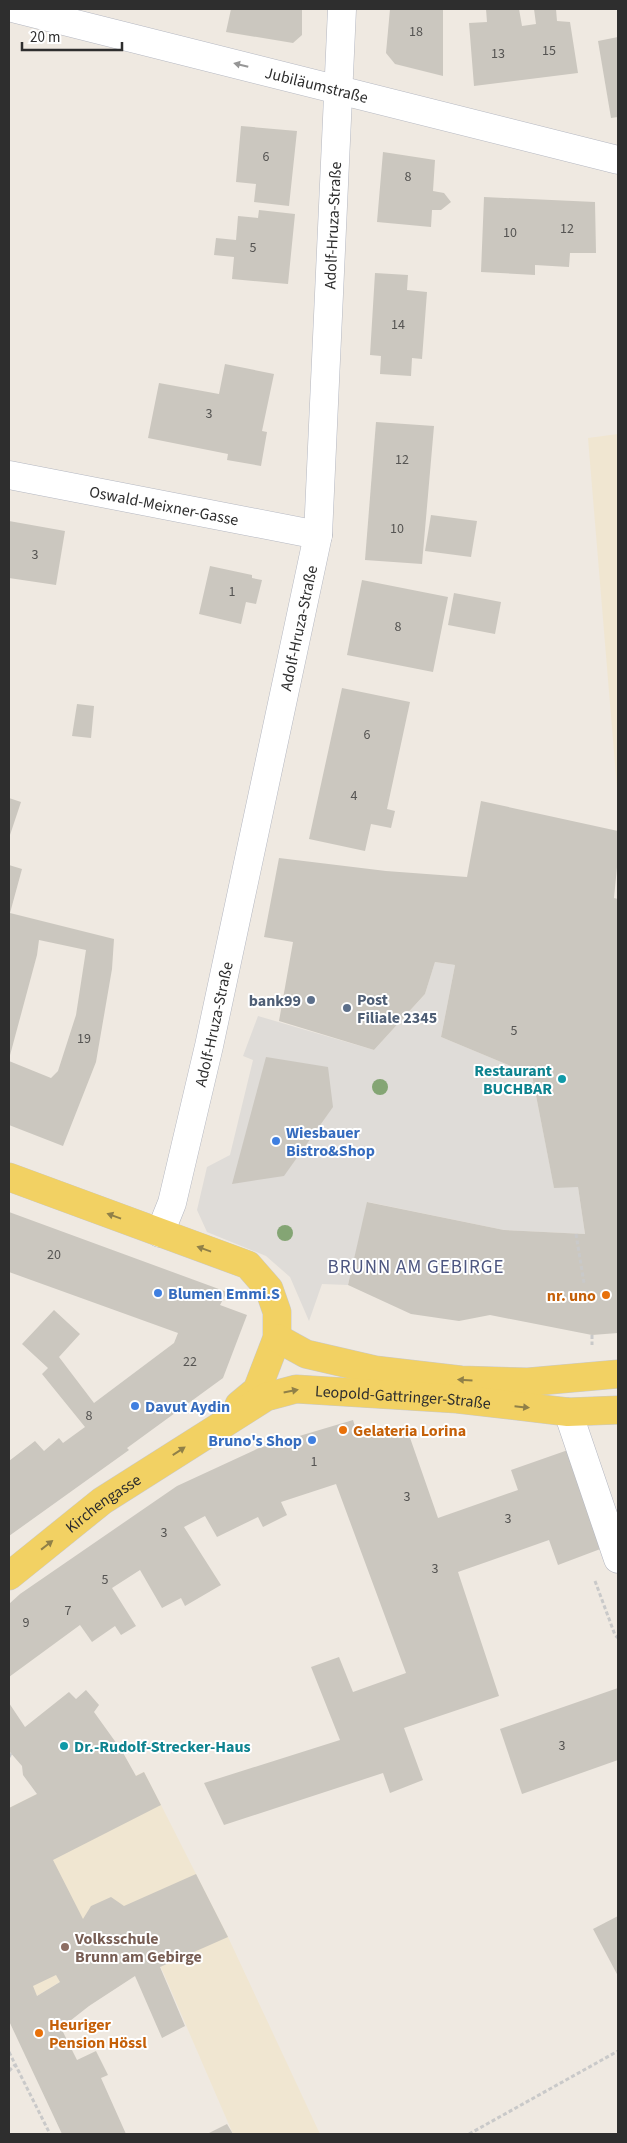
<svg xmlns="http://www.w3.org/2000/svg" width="627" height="2143" viewBox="0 0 627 2143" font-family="'Source Sans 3',sans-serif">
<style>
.education{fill:#f0e6d1}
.plaza{fill:#dfdcd8}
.building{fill:#cbc7bf;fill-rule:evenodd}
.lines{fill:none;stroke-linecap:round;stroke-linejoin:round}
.minor-casing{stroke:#b4b7c1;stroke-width:29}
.major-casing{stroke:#c9c9c9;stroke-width:29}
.path{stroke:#c9c9c9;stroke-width:3;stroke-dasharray:4 2.5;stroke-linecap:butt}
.minor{stroke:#fff;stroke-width:28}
.major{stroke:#f2d163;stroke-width:28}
.tree{fill:#84a574}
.oneway{fill:#969696}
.oneway2{fill:#908048}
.service-dot{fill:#5c6f8a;stroke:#fff;stroke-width:2}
.culture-dot{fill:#0f9aa8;stroke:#fff;stroke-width:2}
.shop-dot{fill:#3f7fe0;stroke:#fff;stroke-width:2}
.food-dot{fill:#e8710a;stroke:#fff;stroke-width:2}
.education-dot{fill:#8d6e63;stroke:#fff;stroke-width:2}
.labels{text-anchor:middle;stroke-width:4;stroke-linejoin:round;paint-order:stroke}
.number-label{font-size:14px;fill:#555452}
.street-label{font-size:16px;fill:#2e2e2e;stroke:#fff}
.service-label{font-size:16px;font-weight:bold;fill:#4e5e75;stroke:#fff;text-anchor:start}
.culture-label{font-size:16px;font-weight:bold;fill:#0d838f;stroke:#fff;text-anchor:end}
.shop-label{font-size:16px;font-weight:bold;fill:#366cbe;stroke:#fff;text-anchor:start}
.food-label{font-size:16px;font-weight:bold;fill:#c56008;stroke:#fff;text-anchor:start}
.education-label{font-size:16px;font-weight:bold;fill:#785e54;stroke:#fff;text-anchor:start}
.quarter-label{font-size:19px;letter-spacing:1px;fill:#4d5680;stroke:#fff}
</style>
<rect width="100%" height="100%" fill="#efe9e1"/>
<g class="education">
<path d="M618 434V800L588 438Z"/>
<path d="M122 1751 135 1776 144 1772 161 1805 228 1937 320 2134H233L147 1935 99 1958 9 2013V1808Z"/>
</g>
<path class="plaza" d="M435 962 455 965 441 1037 532 1075 554 1187H578L585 1234 504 1230 368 1202 348 1285 322 1284 309 1321 290 1277 266 1256 207 1232 197 1210 207 1167 230 1155 253 1060 243 1056 258 1016 374 1050 425 994Z"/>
<g class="building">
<path d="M231 9H302V35L293 43 226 32Z"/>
<path d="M390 9H443V76L395 64 386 53Z"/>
<path d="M486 9H519L522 26 536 24 534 9H556L557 21 570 22 578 73 474 86 469 23 487 22Z"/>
<path d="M618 37V117L611 118 598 41Z"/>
<path d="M241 126 297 131 289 206 254 202 256 184 236 182Z"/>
<path d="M383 152 435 160 433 191 444 193 451 202 441 210H432L431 227 377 222Z"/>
<path d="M484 197 595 202 596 253H570L569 267 535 265V275L481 272Z"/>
<path d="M259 210 295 214 288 284 232 279 234 257 214 255 216 238 236 240 238 216 258 218Z"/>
<path d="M375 273 408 275 407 290 427 292 422 359 412 358 411 376 380 374 381 356 370 355Z"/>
<path d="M225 364 274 374 262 431 267 432 261 466 227 460 228 454 148 438 159 383 219 394Z"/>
<path d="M376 422 434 426 422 564 365 560Z"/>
<path d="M431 515 477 521 471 557 425 551Z"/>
<path d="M9 521 65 531 56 585 9 578Z"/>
<path d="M210 566 252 575V578L262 580 256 604 246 602 241 624 199 614Z"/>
<path d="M362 580 448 597 433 672 347 655Z"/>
<path d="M454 593 501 602 495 634 448 625Z"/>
<path d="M342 688 410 702 387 809 395 811 391 828 371 824 365 851 309 839Z"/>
<path d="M77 704 94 706 91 738 72 736Z"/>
<path d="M9 798 21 802 9 838Z"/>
<path d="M481 801 618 831V857L614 898 618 899V1333L592 1335 490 1315 459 1321 411 1314 348 1285 367 1202 504 1230 585 1234 578 1187 554 1188 532 1075 441 1037 455 965 435 962 425 994 374 1050 279 1021 293 942 264 937 279 858 386 871 467 877Z"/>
<path d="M9 865 22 869 10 913 114 939 112 969 96 1062 63 1146 9 1125V1061L51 1078 58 1071 76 1015 86 950 39 940 37 955 9 1059Z"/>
<path d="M266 1057 328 1067 333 1107 284 1176 232 1184Z"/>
<path d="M9 1212 227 1292 220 1305 247 1315 223 1378 127 1448 129 1450 9 1536V1461L35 1441 44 1451 59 1438 63 1443 85 1427 42 1374 48 1368 22 1344 54 1310 80 1334 59 1357 94 1403 174 1343 178 1333 9 1272Z"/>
<path d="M353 1420 358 1436 382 1430 408 1432 438 1518 518 1490 511 1470 568 1450 603 1548 558 1565 549 1540 458 1572 499 1696 404 1728 423 1780 390 1793 383 1773 224 1825 204 1783 340 1740 311 1667 339 1657 353 1692 406 1673 336 1484 281 1502 287 1515 263 1527 258 1517 217 1537 205 1516 184 1527 221 1585 185 1606 181 1598 162 1608 140 1570 112 1588 136 1626 121 1635 115 1626 92 1642 80 1625 9 1677V1604L20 1594 177 1486 259 1448Z"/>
<path d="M618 1688V1760L522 1794 500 1729Z"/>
<path d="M86 1690 99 1705 94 1712 122 1751 136 1776 144 1772 161 1805 53 1860 83 1919 91 1906 111 1897 124 1906 196 1874 228 1937 160 1967 185 2026 162 2038 135 1976 89 2006 61 2028 77 2060 96 2051 108 2075 101 2078 126 2134H62L9 2021V1808L37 1794 23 1775 22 1766 9 1751V1703L25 1727 69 1692 76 1699ZM56 1975 60 1982 37 1996 33 1986Z"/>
<path d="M618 1916V1976L593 1929Z"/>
<path d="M227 2124 233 2134H207Z"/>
</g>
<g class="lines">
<g class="minor-casing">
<g id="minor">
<path id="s1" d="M16 9 618 160"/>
<path id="s2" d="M9 475 318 535"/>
<path id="s3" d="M160 1233 172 1203 209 1046 318 535 342 9"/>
<path d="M568 1412 618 1559"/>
</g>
</g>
<g class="major-casing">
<g id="major">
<path d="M9 1177 248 1265 269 1289 277 1312V1338L257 1390 239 1405"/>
<path d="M277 1338 306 1354 375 1370 461 1380 528 1382 618 1374"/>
<path id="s4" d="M9 1576 102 1501 266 1397 296 1389 457 1399 568 1412 618 1410"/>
</g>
</g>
<g class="path">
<path d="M576 1234 584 1283"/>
<path d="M592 1335V1345"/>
<path d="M595 1581 615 1635 618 1638"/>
<path d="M9 1757 11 1753"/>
<path d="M9 2052 50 2134"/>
<path d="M9 2071 15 2065"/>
<path d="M469 2134 618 2051"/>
</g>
<use href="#minor" class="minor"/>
<use href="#major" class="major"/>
</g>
<g class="tree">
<circle cx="380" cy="1087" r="8"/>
<circle cx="285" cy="1233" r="8"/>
</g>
<defs><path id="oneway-solid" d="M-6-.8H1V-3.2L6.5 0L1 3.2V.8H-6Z" transform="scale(1.25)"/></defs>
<use class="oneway" href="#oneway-solid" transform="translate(241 65) rotate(-166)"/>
<g class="oneway2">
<use href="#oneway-solid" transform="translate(114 1216) rotate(-160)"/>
<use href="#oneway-solid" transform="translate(204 1249) rotate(-160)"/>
<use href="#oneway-solid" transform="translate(465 1380) rotate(-177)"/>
<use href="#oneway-solid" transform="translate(291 1391) rotate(-11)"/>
<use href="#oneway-solid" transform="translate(522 1407) rotate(6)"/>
<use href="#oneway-solid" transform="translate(179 1451) rotate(-33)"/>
<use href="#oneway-solid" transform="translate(47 1545) rotate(-38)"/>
</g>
<g class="service-dot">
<circle cx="311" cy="1000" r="5"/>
<circle cx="347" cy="1008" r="5"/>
</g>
<g class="culture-dot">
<circle cx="562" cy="1079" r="5"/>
<circle cx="64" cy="1746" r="5"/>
</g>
<g class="shop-dot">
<circle cx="276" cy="1141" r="5"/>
<circle cx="158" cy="1293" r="5"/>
<circle cx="135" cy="1406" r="5"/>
<circle cx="312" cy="1440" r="5"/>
</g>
<g class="food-dot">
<circle cx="606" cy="1295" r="5"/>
<circle cx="343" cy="1430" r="5"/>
<circle cx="39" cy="2033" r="5"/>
</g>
<circle class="education-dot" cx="65" cy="1947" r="5"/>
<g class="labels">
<g class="number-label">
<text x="416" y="36">18</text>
<text x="549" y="55">15</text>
<text x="498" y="58">13</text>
<text x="266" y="161">6</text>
<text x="408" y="181">8</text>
<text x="567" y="233">12</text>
<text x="510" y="237">10</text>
<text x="253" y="252">5</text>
<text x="398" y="329">14</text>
<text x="209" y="418">3</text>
<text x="402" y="464">12</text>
<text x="397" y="533">10</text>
<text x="35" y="559">3</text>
<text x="232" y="596">1</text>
<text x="398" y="631">8</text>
<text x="367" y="739">6</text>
<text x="354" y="800">4</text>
<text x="514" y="1035">5</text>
<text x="84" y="1043">19</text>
<text x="54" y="1259">20</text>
<text x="190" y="1366">22</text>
<text x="89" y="1420">8</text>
<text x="314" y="1466">1</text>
<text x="407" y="1501">3</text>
<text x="508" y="1523">3</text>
<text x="164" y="1537">3</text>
<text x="435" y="1573">3</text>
<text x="105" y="1584">5</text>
<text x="68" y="1615">7</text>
<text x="26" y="1627">9</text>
<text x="562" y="1750">3</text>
</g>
<g class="street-label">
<text dy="6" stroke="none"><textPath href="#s1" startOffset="310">Jubiläumstraße</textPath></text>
<text dy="6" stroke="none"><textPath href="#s3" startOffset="1026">Adolf-Hruza-Straße</textPath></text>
<text dy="6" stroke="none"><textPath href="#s2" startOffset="158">Oswald-Meixner-Gasse</textPath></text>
<text dy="6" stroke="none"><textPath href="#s3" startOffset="621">Adolf-Hruza-Straße</textPath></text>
<text dy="6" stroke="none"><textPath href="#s3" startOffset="216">Adolf-Hruza-Straße</textPath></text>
<text dy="6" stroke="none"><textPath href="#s4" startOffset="452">Leopold-Gattringer-Straße</textPath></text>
<text dy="6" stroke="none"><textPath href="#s4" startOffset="119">Kirchengasse</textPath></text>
</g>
<g class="service-label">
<text x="357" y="1005">Post<tspan x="357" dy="18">Filiale 2345</tspan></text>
<text x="301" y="1006" text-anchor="end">bank99</text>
</g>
<g class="culture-label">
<text x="552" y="1076">Restaurant<tspan x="552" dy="18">BUCHBAR</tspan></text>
<text x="74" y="1752" text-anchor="start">Dr.-Rudolf-Strecker-Haus</text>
</g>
<g class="shop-label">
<text x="286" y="1138">Wiesbauer<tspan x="286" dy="18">Bistro&amp;Shop</tspan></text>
<text x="168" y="1299">Blumen Emmi.S</text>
<text x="145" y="1412">Davut Aydin</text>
<text x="302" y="1446" text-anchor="end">Bruno's Shop</text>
</g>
<g class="food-label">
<text x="596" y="1301" text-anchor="end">nr. uno</text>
<text x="353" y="1436">Gelateria Lorina</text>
<text x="49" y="2030">Heuriger<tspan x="49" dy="18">Pension Hössl</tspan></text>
</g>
<g class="education-label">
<text x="75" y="1944">Volksschule<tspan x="75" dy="18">Brunn am Gebirge</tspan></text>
</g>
<g class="quarter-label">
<text x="416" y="1273">BRUNN AM GEBIRGE</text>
</g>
</g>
<rect width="627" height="2143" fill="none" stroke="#2e2e2e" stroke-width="20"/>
<path d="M22 42v8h100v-8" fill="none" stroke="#2e2e2e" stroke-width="2.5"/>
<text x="30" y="42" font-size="15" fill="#2e2e2e" stroke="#ffffff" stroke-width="4" paint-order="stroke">20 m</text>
</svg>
